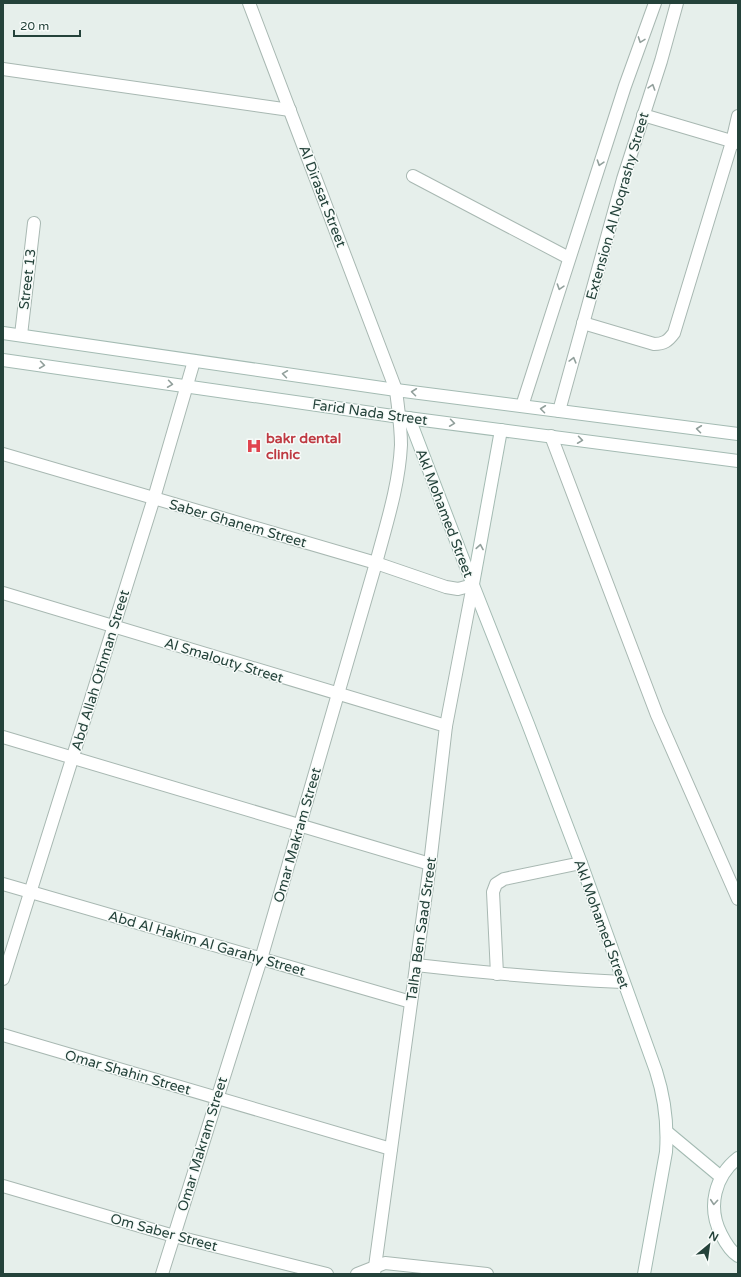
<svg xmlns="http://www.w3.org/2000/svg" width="741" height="1277" viewBox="0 0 741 1277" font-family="'Varela Round',sans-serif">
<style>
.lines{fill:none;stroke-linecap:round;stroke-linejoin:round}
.lane-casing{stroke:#a8b8b2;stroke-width:14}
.street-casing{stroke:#a8b8b2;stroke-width:14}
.secondary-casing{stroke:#a4bbb3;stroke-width:14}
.lane{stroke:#fff;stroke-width:12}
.street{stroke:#fff;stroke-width:12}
.secondary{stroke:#fff;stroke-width:12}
.oneway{stroke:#92a09c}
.labels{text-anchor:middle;stroke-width:3;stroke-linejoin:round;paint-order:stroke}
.street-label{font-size:14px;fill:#24423a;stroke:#f7fbf9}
.health-label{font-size:14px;font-weight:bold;fill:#be3a42;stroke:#f7fbf9;text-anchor:start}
</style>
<rect width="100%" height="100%" fill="#e6efeb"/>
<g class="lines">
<g class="lane-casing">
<g id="lane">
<path d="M413 176 569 258"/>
<path d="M551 436 657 715 738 899"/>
</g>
</g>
<g class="street-casing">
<g id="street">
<path d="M3 69 290 110"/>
<path d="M643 115 738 143"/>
<path d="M583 323 654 344C664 344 668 341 674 333L732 142 738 116"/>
<path d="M21 335 34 223"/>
<path d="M522 406 625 86 655 3"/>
<path d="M559 411 623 179 661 61 677 3"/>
<path d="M3 454 376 563 446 587 458 589 473 585"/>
<path d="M3 593 446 726"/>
<path d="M3 737 430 864"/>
<path d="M3 884 411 1002"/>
<path d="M416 965C485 973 554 979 623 982"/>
<path d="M497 974 493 892 496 884 504 879 581 863"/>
<path d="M3 979 154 498 194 361"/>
<path d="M3 1035 391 1149"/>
<path d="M3 1186 174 1236 327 1274"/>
<path d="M162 1274 261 959 376 563C386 525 399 486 401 445 401 426 398 408 396 390L249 3"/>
<path d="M357 1274 385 1263 487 1274"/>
<path d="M374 1274 430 864 446 726 473 585"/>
</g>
</g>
<g class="secondary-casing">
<g id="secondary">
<path d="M3 333 396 390 738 434"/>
<path d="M3 360 400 417 738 461"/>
<path d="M409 418 473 585 528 724 581 863 656 1071C665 1099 668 1123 666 1152L644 1274"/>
<path d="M473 584 501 430"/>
<path d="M667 1132 721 1177"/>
<path d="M738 1158C715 1176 707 1207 721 1234 725 1242 730 1251 738 1256"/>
</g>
</g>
<use href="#lane" class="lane"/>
<use href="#street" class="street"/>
<use href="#secondary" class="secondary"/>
</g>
<defs><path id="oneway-chevron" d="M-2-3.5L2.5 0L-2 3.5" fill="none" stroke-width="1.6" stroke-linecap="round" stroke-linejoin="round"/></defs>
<g class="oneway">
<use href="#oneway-chevron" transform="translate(641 40) rotate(110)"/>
<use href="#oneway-chevron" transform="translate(652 87) rotate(-72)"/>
<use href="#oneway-chevron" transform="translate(600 163) rotate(108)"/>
<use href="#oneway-chevron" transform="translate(560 287) rotate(108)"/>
<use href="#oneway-chevron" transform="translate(573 360) rotate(-75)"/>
<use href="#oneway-chevron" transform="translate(42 365) rotate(8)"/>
<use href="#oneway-chevron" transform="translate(285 374) rotate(-172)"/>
<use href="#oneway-chevron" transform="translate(170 384) rotate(8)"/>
<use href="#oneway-chevron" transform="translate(414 392) rotate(-173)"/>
<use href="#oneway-chevron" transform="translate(543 409) rotate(-173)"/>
<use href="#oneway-chevron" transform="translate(452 423) rotate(8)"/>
<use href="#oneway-chevron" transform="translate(699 429) rotate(-173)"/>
<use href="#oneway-chevron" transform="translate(580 440) rotate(8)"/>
<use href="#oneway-chevron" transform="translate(480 547) rotate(-80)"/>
<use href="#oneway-chevron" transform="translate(714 1202) rotate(95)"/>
</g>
<defs>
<g id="hospital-bare" transform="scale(1.2)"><path d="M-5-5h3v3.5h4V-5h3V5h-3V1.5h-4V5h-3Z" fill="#e0444e" stroke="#f7fbf9" stroke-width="2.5" paint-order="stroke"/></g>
</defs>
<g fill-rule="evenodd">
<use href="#hospital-bare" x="254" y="446"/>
</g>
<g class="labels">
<g class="street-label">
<text transform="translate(323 196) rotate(69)" y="5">Al Dirasat Street</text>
<text transform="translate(617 206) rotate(-74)" y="5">Extension Al Noqrashy Street</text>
<text transform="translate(27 279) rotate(-83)" y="5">Street 13</text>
<text transform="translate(370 412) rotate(8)" y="5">Farid Nada Street</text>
<text transform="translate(445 513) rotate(69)" y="5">Akl Mohamed Street</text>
<text transform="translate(238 523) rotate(16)" y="5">Saber Ghanem Street</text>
<text transform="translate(224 660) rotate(17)" y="5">Al Smalouty Street</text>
<text transform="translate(100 670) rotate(-73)" y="5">Abd Allah Othman Street</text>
<text transform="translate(297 835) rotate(-74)" y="5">Omar Makram Street</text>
<text transform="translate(602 924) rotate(70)" y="5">Akl Mohamed Street</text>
<text transform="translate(421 929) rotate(-82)" y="5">Talha Ben Saad Street</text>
<text transform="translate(207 943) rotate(16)" y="5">Abd Al Hakim Al Garahy Street</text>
<text transform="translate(128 1072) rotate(16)" y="5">Omar Shahin Street</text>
<text transform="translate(202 1144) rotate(-73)" y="5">Omar Makram Street</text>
<text transform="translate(164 1232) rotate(15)" y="5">Om Saber Street</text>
</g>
<g class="health-label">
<text x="266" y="443">bakr dental<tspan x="266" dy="16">clinic</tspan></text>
</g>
</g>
<rect width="741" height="1277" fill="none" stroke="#24423a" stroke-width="8"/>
<g transform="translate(709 1245) rotate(29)" stroke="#f7fbf9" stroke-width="3" paint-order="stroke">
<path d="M0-3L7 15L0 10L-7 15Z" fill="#24423a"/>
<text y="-6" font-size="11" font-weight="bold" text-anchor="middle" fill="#24423a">N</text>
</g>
<path d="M14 30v6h66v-6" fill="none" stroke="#24423a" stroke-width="2"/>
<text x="20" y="30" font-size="12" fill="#24423a" stroke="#f7fbf9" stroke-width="3" paint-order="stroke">20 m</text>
</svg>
